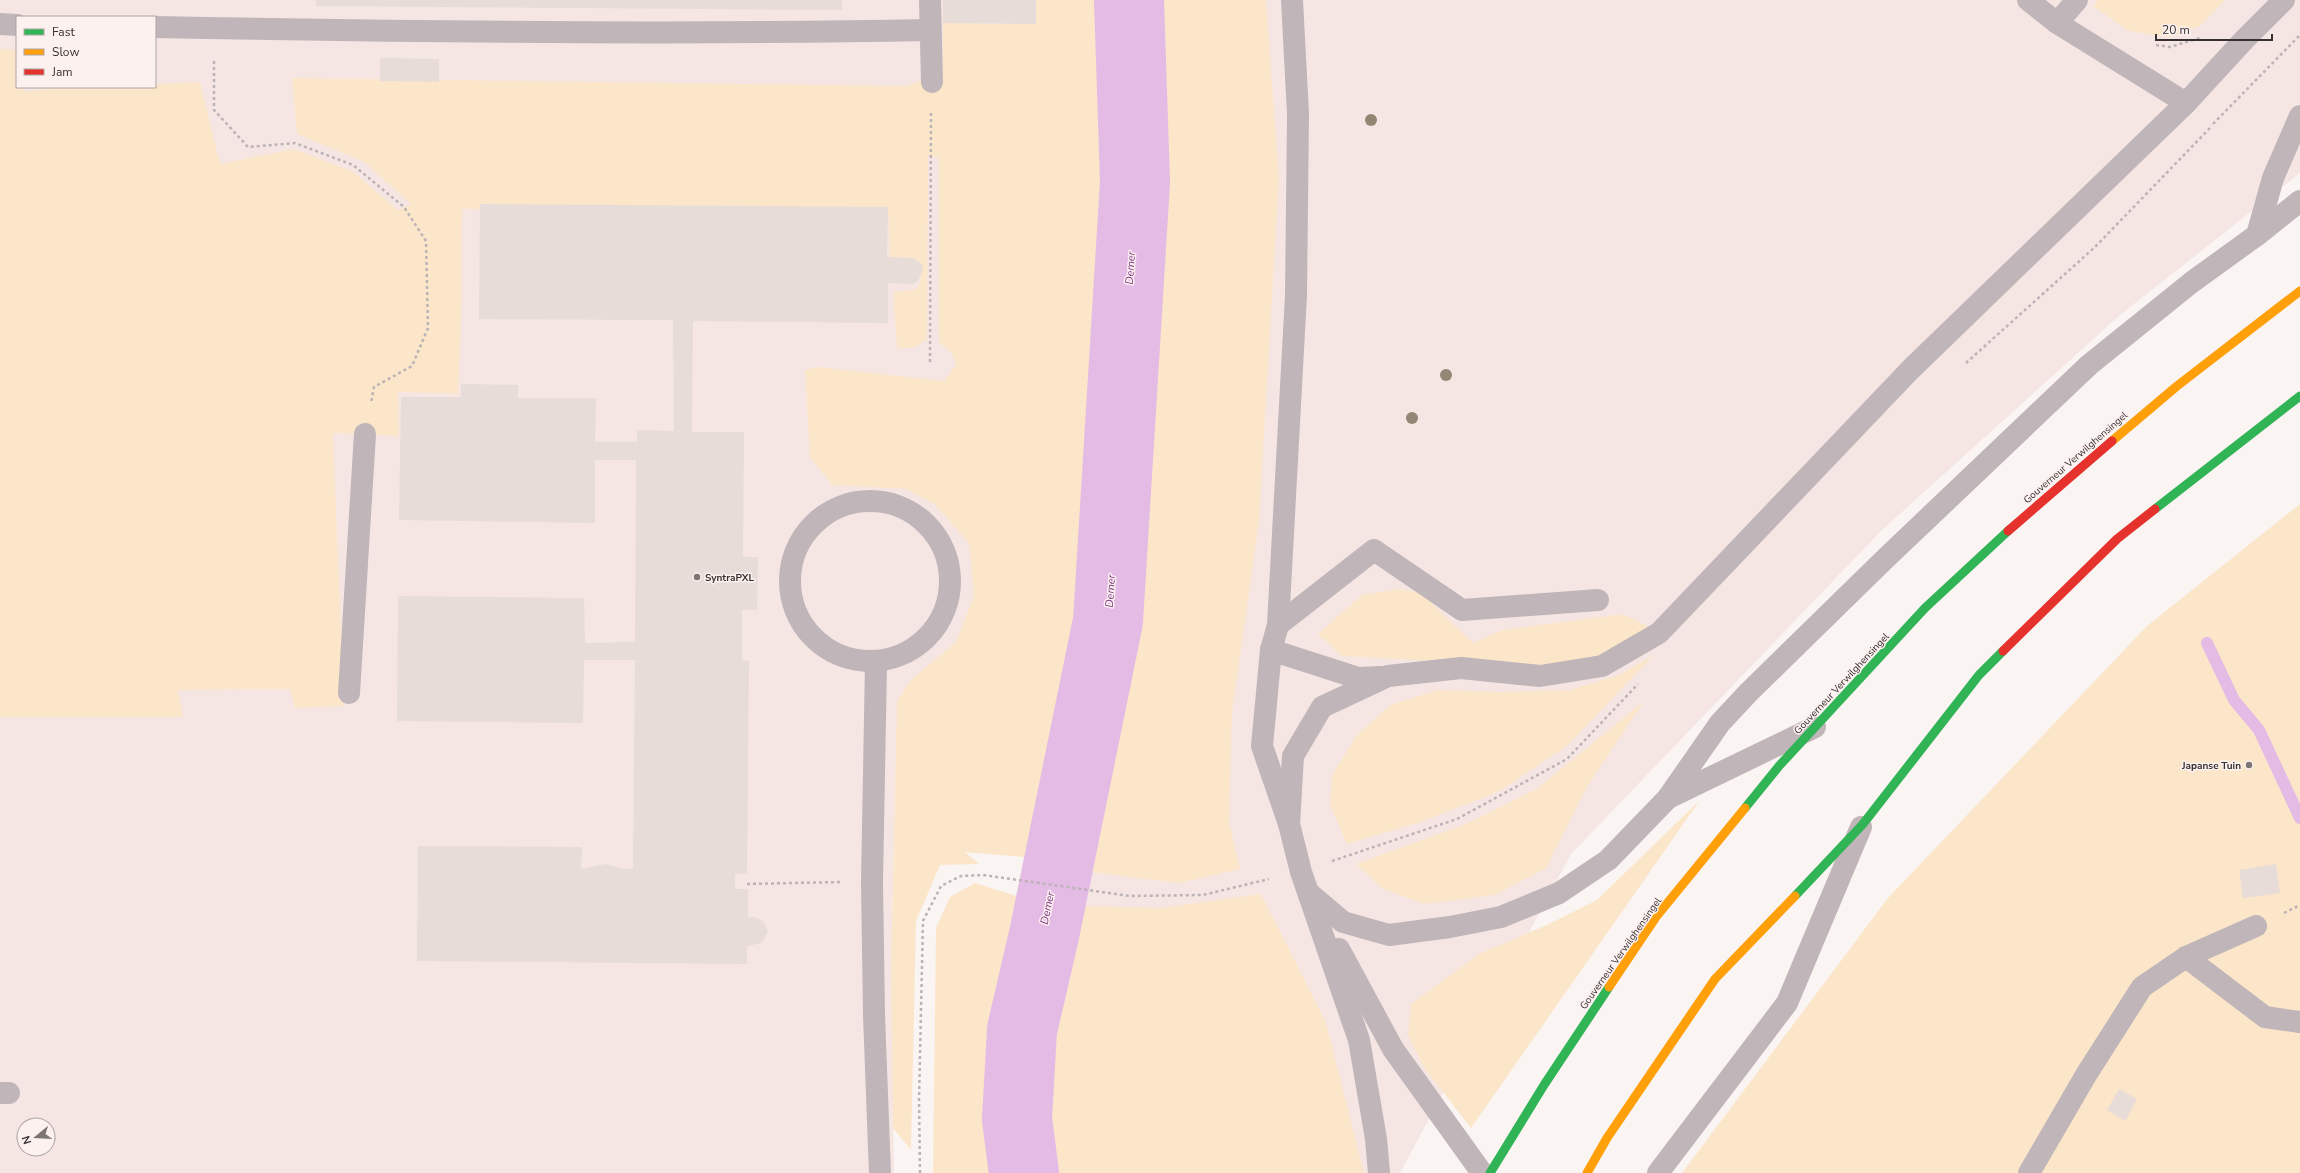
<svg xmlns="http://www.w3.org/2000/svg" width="2300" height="1173" viewBox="0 0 2300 1173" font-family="'Nunito Sans',sans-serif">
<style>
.built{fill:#f5e6e4;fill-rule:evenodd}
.green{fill:#fbe6ca}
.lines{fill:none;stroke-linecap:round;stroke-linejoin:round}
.stream{stroke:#e4bbe4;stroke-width:12}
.river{stroke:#e4bbe4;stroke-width:70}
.building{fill:#e7dcd7}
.path{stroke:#bcb3b6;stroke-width:2.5;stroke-dasharray:3 3;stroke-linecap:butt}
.lane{stroke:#c0b5b9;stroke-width:22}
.fast{stroke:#30b455;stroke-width:9}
.slow{stroke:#ff9f0a;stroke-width:9}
.jam{stroke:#e5322d;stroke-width:9}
.tree{fill:#938674}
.poi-dot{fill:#7b7574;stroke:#fdf1f0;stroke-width:1.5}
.labels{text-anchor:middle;stroke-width:3;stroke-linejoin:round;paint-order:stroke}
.street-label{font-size:10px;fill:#363030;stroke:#fdf1f0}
.poi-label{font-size:10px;font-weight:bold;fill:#363030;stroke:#fdf1f0;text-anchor:start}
.water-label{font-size:11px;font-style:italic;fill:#7b3880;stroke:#fdf1f0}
</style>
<rect width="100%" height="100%" fill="#faf4f3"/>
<g class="built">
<path d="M0 0H1077L1055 619 894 841 891 969 894 1173H0ZM17 17H155V87H17ZM24 1125H48V1149H24Z"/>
<path d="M1147 0H2300V173L2120 315 1882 530 1571 854 1400 1173H1044L1114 724 1162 137Z"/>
</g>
<g class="green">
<path d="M1036 0H1105L1109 190 1078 628 1035 858 965 852 979 864 940 865 916 921 911 1150 893 1128 891 969 897 701 912 679 956 642 974 596 969 543 934 504 906 489 832 485 810 457 805 370 817 367 944 381 956 365 952 353 939 342V157L928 156 927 339 914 348H897L893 292 917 289 920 283 921 270 890 260 888 208 462 209 461 324 458 394 398 392 399 436 333 433 344 706 295 708 290 689 178 690 183 717H0V49L17 50V87H24V92L54 88 155 87V84L200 82 220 164 294 149 352 171 398 210 411 204 364 162 297 134 292 78 907 86 943 71V23L1036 24Z"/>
<path d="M1149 0H1266L1279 178 1259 522 1232 713 1229 822 1240 869 1179 883 1089 872 1131 625 1162 137Z"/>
<path d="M2098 0H2225L2200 26 2168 37 2129 31 2093 6Z"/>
<path d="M2300 504V1173H1682L1888 898 2147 626Z"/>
<path d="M1397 589 1420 592 1473 643 1502 630 1623 614 1651 628 1596 660 1531 667 1481 659 1433 661 1342 656 1318 634 1362 595Z"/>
<path d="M1653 656 1568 745 1500 791 1421 822 1347 844 1330 806 1332 775 1357 735 1390 705 1438 690 1500 692 1570 690 1617 676Z"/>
<path d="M1644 701 1587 787 1546 868 1495 895 1425 904 1383 889 1356 864 1466 824 1538 788Z"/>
<path d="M1700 800 1471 1128 1425 1069 1408 1036 1411 1004 1479 954 1547 925 1597 900Z"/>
<path d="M975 883 1023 898 992 1045 997 1173H933L936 928 950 897Z"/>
<path d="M1261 894 1326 1022 1364 1173H1041L1034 1148 1078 906 1161 908Z"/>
</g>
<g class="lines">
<path class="stream" d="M2207 643 2234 700 2259 730 2300 818"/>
<path class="river" d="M1024 1173 1017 1119 1022 1030 1044 935 1108 621 1135 182 1129 0"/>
</g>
<g class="building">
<path d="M316 0H842V10L316 6Z"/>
<path d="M943 0H1036V24L943 23Z"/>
<path d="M380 58 439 59V82L380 81Z"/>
<path d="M480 204 888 207 887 257 913 258 921 263 923 270 918 281 912 284 888 283V323L693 321 692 432H744L743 557H758L757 610H742V660L749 661 747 873 735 874V889H748V917H755L763 921 768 931 762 943 747 946V964L417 961 418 846 582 847 581 869 606 864 623 869H633L635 660H584L583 723 397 721 398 596 584 598 585 643 635 642 636 460H595V523L399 520 401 397H461V384L518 385V398H596L595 442H637V430L674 431 673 320 479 319Z"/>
<path d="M2276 864 2280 893 2243 898 2239 870Z"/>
<path d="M2119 1089 2137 1099 2125 1121 2107 1110Z"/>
</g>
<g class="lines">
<g class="path">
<path d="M2156 45 2170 47 2200 38"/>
<path d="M214 61V110L248 147 295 143 353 165 404 207 426 241 428 328 412 366 374 387 371 403"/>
<path d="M2213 124 2300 35"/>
<path d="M930 362 931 112"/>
<path d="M1966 363 2095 247 2210 128"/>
<path d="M1332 861 1457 819 1567 759 1638 684"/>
<path d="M747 884 840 882"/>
<path d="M2284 913 2300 905"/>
<path d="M920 1173 919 1100 923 921 941 886 961 876 983 875 1130 896 1203 895 1269 879"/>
</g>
<g class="lane">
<path d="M930 0 932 82"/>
<path d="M1292 0 1298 114 1296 295 1278 625 1271 650 1262 746 1289 824 1301 872 1359 1040 1376 1139 1379 1173"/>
<path d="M2028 0 2057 23 2186 103"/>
<path d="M2057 23 2077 0"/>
<path d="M0 24 17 25"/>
<path d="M155 27C413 32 672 35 930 30"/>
<path d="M2257 235 2273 178 2300 116"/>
<circle cx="870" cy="581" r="80"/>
<path d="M1278 625 1374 550 1462 610 1598 600"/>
<path d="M1271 650 1358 678 1381 677"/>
<path d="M876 663 872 882 874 1015 880 1173"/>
<path d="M349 693 365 434"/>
<path d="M1668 798 1815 727"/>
<path d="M1289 824 1293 756 1322 707 1388 676 1461 668 1540 676 1602 666 1659 633 1910 370 2186 103 2244 40 2284 0"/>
<path d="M1310 894 1343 922 1389 935 1450 927 1501 917 1559 893 1608 860 1667 799 1720 723 1748 693 1886 558 2089 365 2192 282 2257 235 2300 201"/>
<path d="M1339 949 1393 1049 1482 1173"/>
<path d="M2186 957 2265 1017 2300 1022"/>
<path d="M0 1093H9"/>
<path d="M1658 1173 1787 1003 1861 827"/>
<path d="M2029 1173 2086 1075 2142 987 2186 957 2256 926"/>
</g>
<g class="fast">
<path d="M2155 509 2300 396"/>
<path d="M1745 808 1779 766 1925 608 2008 531"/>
<path d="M1795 896 1863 824 1979 675 2003 651"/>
<path d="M1490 1173 1544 1085 1609 987"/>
</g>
<g class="slow">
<path d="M2112 441 2177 386 2300 291"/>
<path d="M1609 987 1656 917 1745 808"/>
<path d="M1587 1173 1607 1138 1715 979 1795 896"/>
</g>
<g class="jam">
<path d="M2008 531 2112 441"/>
<path d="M2003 651 2117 539 2155 509"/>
</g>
</g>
<g class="tree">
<circle cx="1371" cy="120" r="6"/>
<circle cx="1446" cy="375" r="6"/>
<circle cx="1412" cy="418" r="6"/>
</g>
<g class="poi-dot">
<circle cx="697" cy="577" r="4"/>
<circle cx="2249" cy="765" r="4"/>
</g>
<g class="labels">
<g class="street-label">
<text transform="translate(2075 457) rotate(-41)" y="4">Gouverneur Verwilghensingel</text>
<text transform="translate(1841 683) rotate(-47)" y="4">Gouverneur Verwilghensingel</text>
<text transform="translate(1620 953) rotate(-55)" y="4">Gouverneur Verwilghensingel</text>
</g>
<g class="poi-label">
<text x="705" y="581">SyntraPXL</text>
<text x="2241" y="769" text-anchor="end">Japanse Tuin</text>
</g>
<g class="water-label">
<text transform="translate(1130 268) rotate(-86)" y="4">Demer</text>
<text transform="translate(1110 591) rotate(-86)" y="4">Demer</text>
<text transform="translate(1047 908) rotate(-78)" y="4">Demer</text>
</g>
</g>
<rect x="16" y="16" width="140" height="72" fill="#fdf1f0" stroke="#ada4a3"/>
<rect x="24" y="29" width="20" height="6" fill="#30b455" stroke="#ada4a3"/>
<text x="52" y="36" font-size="12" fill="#363030">Fast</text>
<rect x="24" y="49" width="20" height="6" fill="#ff9f0a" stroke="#ada4a3"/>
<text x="52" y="56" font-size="12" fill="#363030">Slow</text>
<rect x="24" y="69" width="20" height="6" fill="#e5322d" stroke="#ada4a3"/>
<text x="52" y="76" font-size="12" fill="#363030">Jam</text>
<g transform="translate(36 1137) rotate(252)"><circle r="19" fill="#fdf1f0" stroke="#ada4a3"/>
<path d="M0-3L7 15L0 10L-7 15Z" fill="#7b7574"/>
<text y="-6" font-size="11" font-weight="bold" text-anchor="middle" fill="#363030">N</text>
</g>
<path d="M2156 34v6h116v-6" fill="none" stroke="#363030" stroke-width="2"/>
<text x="2162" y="34" font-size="12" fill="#363030" stroke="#fdf1f0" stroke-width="3" paint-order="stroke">20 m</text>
</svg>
